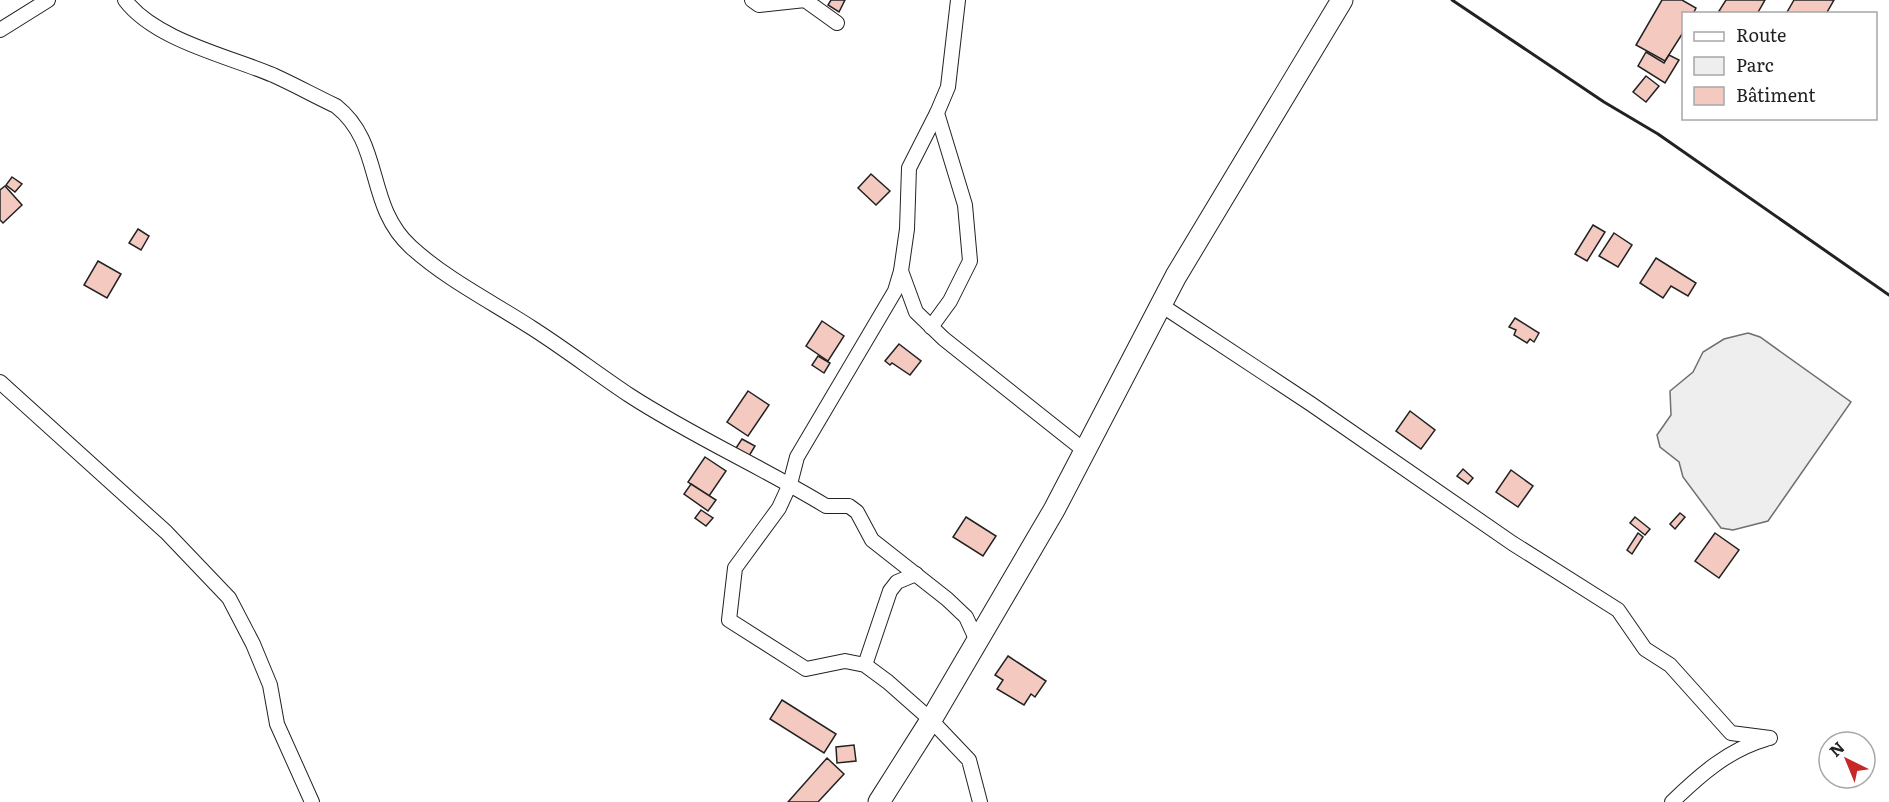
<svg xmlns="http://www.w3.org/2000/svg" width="1889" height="802" viewBox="0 0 1889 802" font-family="Literata,serif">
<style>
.green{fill:#eee;stroke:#6f6f6f;stroke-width:1.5}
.building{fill:#f3c9c0;stroke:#222;stroke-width:1.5}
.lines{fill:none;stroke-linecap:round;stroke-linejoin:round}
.street-casing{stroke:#222;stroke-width:16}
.primary-casing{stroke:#222;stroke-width:23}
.street{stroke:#fff;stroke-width:14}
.primary{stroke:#fff;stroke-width:21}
.wall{stroke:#222;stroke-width:3}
</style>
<rect width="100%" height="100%" fill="#fff"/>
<path class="green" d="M1748 333 1760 337 1851 402 1768 521 1733 530 1721 528 1683 477 1679 462 1660 447 1657 435 1671 415 1670 391 1693 372 1703 352 1724 339Z"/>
<g class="building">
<path d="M831 0H845L839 12 828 5Z"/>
<path d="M1662 0H1682L1696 8 1693 14H1684V31L1665 61 1636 45Z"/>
<path d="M1726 0H1765L1757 14H1723L1719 11Z"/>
<path d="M1794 0H1834L1826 14H1786Z"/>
<path d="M1646 52 1664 63 1669 55 1679 60 1665 83 1638 66Z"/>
<path d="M1646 76 1659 86 1646 102 1633 92Z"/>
<path d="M871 174 890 191 876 205 858 188Z"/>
<path d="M12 177 22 184 15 192 6 185Z"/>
<path d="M5 186 22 205 3 223 0 220V190Z"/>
<path d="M1593 225 1605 232 1587 261 1575 254Z"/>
<path d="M138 229 149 236 141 250 129 243Z"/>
<path d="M1614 233 1632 245 1618 267 1599 256Z"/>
<path d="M1656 258 1696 283 1688 296 1671 286 1663 298 1640 283Z"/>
<path d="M98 261 121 274 107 298 84 285Z"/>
<path d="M1515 318 1539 333 1534 342 1530 339 1527 343 1514 335 1516 330 1509 327Z"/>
<path d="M822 321 844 336 828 361 806 346Z"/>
<path d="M899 344 921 361 910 375 892 363 890 365 885 361Z"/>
<path d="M818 356 830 363 824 373 812 365Z"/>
<path d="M748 391 769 405 748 436 727 422Z"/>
<path d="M1410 411 1435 430 1421 449 1396 431Z"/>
<path d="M742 439 755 446 749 456 736 448Z"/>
<path d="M705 457 726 471 709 496 688 482Z"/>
<path d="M1463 469 1473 478 1468 484 1457 476Z"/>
<path d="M1511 470 1533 486 1518 507 1496 492Z"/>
<path d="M691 484 716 500 708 511 684 494Z"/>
<path d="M701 510 713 518 706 526 695 518Z"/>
<path d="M1680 513 1685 517 1675 529 1670 524Z"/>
<path d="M966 517 996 536 983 556 953 537Z"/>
<path d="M1635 517 1650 529 1645 535 1630 523Z"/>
<path d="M1638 533 1643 537 1632 554 1627 550Z"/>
<path d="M1715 533 1739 550 1719 578 1695 561Z"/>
<path d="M1008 656 1046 681 1035 697 1031 694 1024 705 997 689 1003 680 995 675Z"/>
<path d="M782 700 836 734 824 753 770 719Z"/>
<path d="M854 745 856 761 837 763 836 747Z"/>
<path d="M827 758 844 774 818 802H788Z"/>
</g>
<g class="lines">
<g class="street-casing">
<g id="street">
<path d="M125 0C155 40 228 56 273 75 295 85 315 96 336 106 384 144 365 205 411 247 446 279 492 302 532 328 565 349 596 373 629 395 692 436 762 467 826 506H849L857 512 872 540 947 599 966 617 977 641"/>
<path d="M752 0 759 5 805 0 837 23"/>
<path d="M0 30 48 0"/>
<path d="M937 113 909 168 907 229 901 271 916 312 944 339 1085 451"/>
<path d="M901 271 895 291 797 457 790 484 779 508 735 568 729 620 806 669 845 661 865 665 888 682 931 720 969 760 980 802"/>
<path d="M1161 305 1311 404 1512 543 1618 610 1645 649 1670 665 1731 733 1770 738"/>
<path d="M931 327 950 301 970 261 965 205 937 113 948 87 958 0"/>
<path d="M0 382 166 532 229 598 253 644 270 685 277 724 312 802"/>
<path d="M865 665 890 591 897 582 916 574"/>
<path d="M1672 802C1700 775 1728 750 1766 739"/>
</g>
</g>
<g class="primary-casing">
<path id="primary" d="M879 802 931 720 1054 510 1176 276 1342 0"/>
</g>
<use href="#street" class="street"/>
<use href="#primary" class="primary"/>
<path class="wall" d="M1452 0 1604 102 1658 134 1889 295"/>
</g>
<rect x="1682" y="12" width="195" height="108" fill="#ffffff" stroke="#a7a7a7" stroke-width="1.5"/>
<rect x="1694" y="32" width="30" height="9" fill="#ffffff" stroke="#a7a7a7" stroke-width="1.5"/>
<text x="1736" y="42" font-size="18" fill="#222222">Route</text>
<rect x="1694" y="57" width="30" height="18" fill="#eeeeee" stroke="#a7a7a7" stroke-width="1.5"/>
<text x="1736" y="72" font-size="18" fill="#222222">Parc</text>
<rect x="1694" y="87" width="30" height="18" fill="#f3c9c0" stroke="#a7a7a7" stroke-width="1.5"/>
<text x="1736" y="102" font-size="18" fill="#222222">Bâtiment</text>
<g transform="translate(1847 760) rotate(317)"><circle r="28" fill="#ffffff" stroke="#a7a7a7" stroke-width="1.5"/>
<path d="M0-4.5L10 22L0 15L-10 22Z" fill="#c62828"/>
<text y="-9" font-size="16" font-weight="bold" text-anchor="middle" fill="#222222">N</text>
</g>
</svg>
